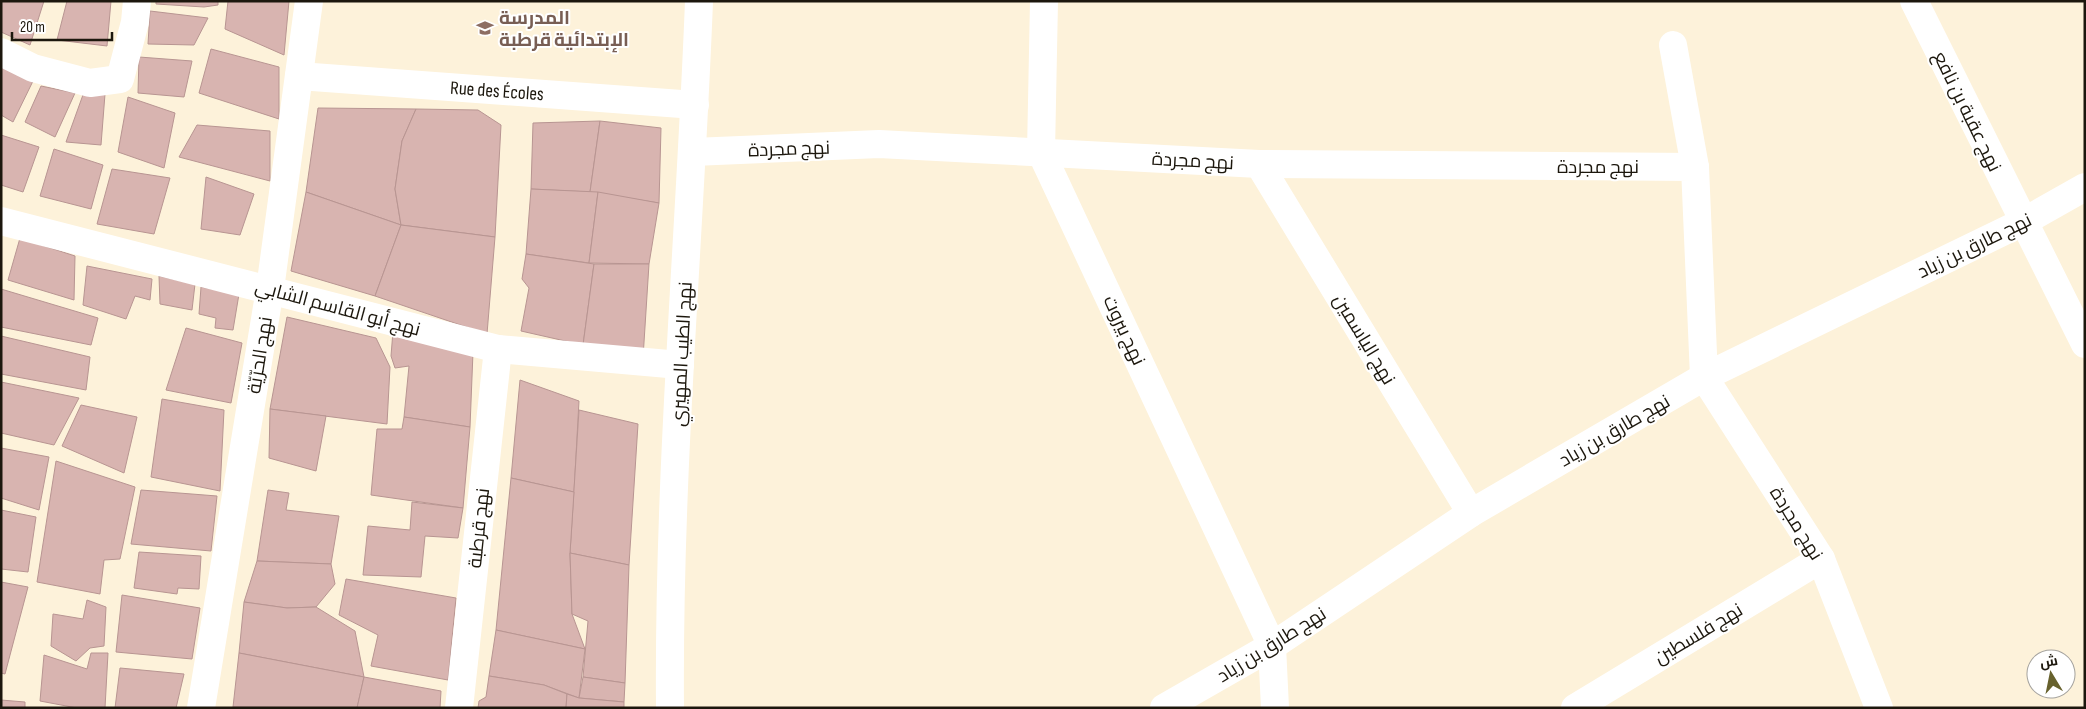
<svg xmlns="http://www.w3.org/2000/svg" width="2086" height="709" viewBox="0 0 2086 709" font-family="'Sofia Sans Condensed',Cairo,sans-serif">
<style>
.building{fill:#d8b4b0;stroke:#b89592}
.lines{fill:none;stroke-linecap:round;stroke-linejoin:round}
.street{stroke:#fff;stroke-width:28}
.labels{text-anchor:middle;stroke-width:4;stroke-linejoin:round;paint-order:stroke}
.education-label{font-size:19px;font-weight:bold;fill:#785e54;stroke:#fff;text-anchor:start}
.street-label{font-size:19px;fill:#1c170d;stroke:#fff}
</style>
<rect width="100%" height="100%" fill="#fdf2da"/>
<g class="building">
<path d="M1 1H44L30 45 1 32Z"/>
<path d="M67 1H111L107 46 57 40Z"/>
<path d="M156 1H218V5L204 7 156 4Z"/>
<path d="M228 1H289L284 55 225 29Z"/>
<path d="M150 11 208 18 194 45 148 44Z"/>
<path d="M211 49 279 67V119L199 93Z"/>
<path d="M139 57 192 61 184 97 138 93Z"/>
<path d="M1 65 34 79 13 122 1 115Z"/>
<path d="M41 86 75 93 55 137 25 122Z"/>
<path d="M84 92 105 94 101 145 66 142Z"/>
<path d="M128 97 175 113 164 168 118 152Z"/>
<path d="M318 108 416 109 402 141 395 189 401 225 306 192Z"/>
<path d="M416 109 478 110 501 125 495 237 401 225 395 189 402 141Z"/>
<path d="M600 121 590 192 531 189 533 123Z"/>
<path d="M600 121 661 128 659 203 590 192Z"/>
<path d="M197 125 270 131V181L179 157Z"/>
<path d="M1 135 39 147 23 192 1 185Z"/>
<path d="M54 149 103 165 91 209 40 196Z"/>
<path d="M112 169 170 178 154 234 97 224Z"/>
<path d="M206 177 254 194 240 235 201 229Z"/>
<path d="M531 189 598 192 589 263 526 254Z"/>
<path d="M306 192 401 225 375 296 291 271Z"/>
<path d="M598 192 659 203 649 264 589 263Z"/>
<path d="M401 225 495 237 487 334 375 296Z"/>
<path d="M20 238 75 256 74 300 8 280Z"/>
<path d="M526 254 594 264 583 345 521 331 529 288 522 279Z"/>
<path d="M594 264H649L643 358 583 345Z"/>
<path d="M87 266 152 279 150 300 135 296 126 319 83 305Z"/>
<path d="M159 276 195 284 192 310 160 304Z"/>
<path d="M201 287 239 294 233 330 215 328 216 318 199 314Z"/>
<path d="M1 289 98 318 91 345 1 327Z"/>
<path d="M287 317 376 338 390 367 387 424 270 409Z"/>
<path d="M186 328 242 343 231 403 166 390Z"/>
<path d="M393 331 473 352 470 427 404 417 409 366 395 368 391 356Z"/>
<path d="M1 336 90 357 86 390 1 374Z"/>
<path d="M520 380 579 401 574 492 511 478Z"/>
<path d="M1 382 79 398 54 445 1 433Z"/>
<path d="M162 399 224 410 220 491 151 477Z"/>
<path d="M81 405 137 417 124 473 62 446Z"/>
<path d="M270 409 326 416 316 471 269 458Z"/>
<path d="M579 410 638 424 629 565 570 553Z"/>
<path d="M404 417 470 427 463 508 371 495 377 429H402Z"/>
<path d="M1 448 49 457 39 510 1 498Z"/>
<path d="M56 461 135 487 120 559 104 560 100 594 37 582Z"/>
<path d="M511 478 574 492 570 553 572 614 585 649 496 630Z"/>
<path d="M141 490 217 496 211 551 131 544Z"/>
<path d="M268 490 289 493 286 510 339 516 331 564 257 561Z"/>
<path d="M412 502 463 508 458 538 425 536 421 577 363 575 368 526 410 530Z"/>
<path d="M1 510 36 517 28 572 1 569Z"/>
<path d="M139 552 201 556 199 589 178 588 177 594 134 588Z"/>
<path d="M570 553 629 565 625 683 583 677 588 621 572 614Z"/>
<path d="M257 561 331 564 335 584 316 607 287 608 244 602Z"/>
<path d="M346 579 456 598 448 680 371 666 378 635 339 615Z"/>
<path d="M1 582 28 587 5 674 1 673Z"/>
<path d="M122 595 200 608 192 659 116 652Z"/>
<path d="M87 600 106 607 104 646 90 648 76 661 51 646 53 614 83 619Z"/>
<path d="M244 602 287 608 316 607 355 631 364 677 239 653Z"/>
<path d="M496 630 585 649 579 698 544 685 489 676Z"/>
<path d="M91 653H108L105 708H77L40 701 44 655 87 669Z"/>
<path d="M239 653 364 677 357 708 233 707Z"/>
<path d="M120 668 184 674 176 708H115Z"/>
<path d="M489 676 544 685 567 694 566 708H478L479 701 486 697Z"/>
<path d="M364 677 441 691 440 708H357Z"/>
<path d="M583 677 625 683 624 702 579 698Z"/>
<path d="M567 694 579 698 624 702V708H566Z"/>
<path d="M1 700 25 702V708H1Z"/>
</g>
<g class="lines">
<g class="street">
<path d="M1044 1 1041 152 1272 646 1275 708"/>
<path d="M1914 1 2085 344"/>
<path d="M1673 45 1695 167"/>
<path d="M1 52 33 68 90 83 120 79 135 22 137 1"/>
<path d="M299 76 695 105"/>
<path d="M693 152 879 144 1259 164 1695 167 1704 377 1821 559 1879 708"/>
<path d="M1259 164 1471 513"/>
<path d="M1 221 498 349 680 365"/>
<path d="M201 708 270 289 309 1"/>
<path d="M459 708 498 349"/>
<path d="M670 708C668 472 690 237 699 1"/>
<path d="M1164 708 1272 646 1471 513 1704 377 2023 222 2085 187"/>
<path d="M1575 708 1821 559"/>
</g>
</g>
<defs>
<g id="school-bare" transform="scale(1.35)"><path d="M0-5L7-2L0 1L-7-2ZM-4 1L0 2.5L4 1V4Q0 6-4 4Z" fill="#8d6e63" stroke="#fff" stroke-width="2.5" paint-order="stroke"/></g>
</defs>
<g fill-rule="evenodd">
<use href="#school-bare" x="485" y="28"/>
</g>
<g class="labels">
<g class="education-label">
<text x="499" y="24">المدرسة<tspan x="499" dy="22">الإبتدائية قرطبة</tspan></text>
</g>
<g class="street-label">
<text transform="translate(497 90) rotate(4)" y="7">Rue des Écoles</text>
<text transform="translate(1968 111) rotate(64)" y="7">نهج عقبة بن نافع</text>
<text transform="translate(789 148) rotate(-2)" y="7">نهج مجردة</text>
<text transform="translate(1193 160) rotate(3)" y="7">نهج مجردة</text>
<text x="1598" y="173">نهج مجردة</text>
<text transform="translate(1974 245) rotate(-26)" y="7">نهج طارق بن زياد</text>
<text transform="translate(338 307) rotate(15)" y="7">نهج أبو القاسم الشابي</text>
<text transform="translate(1125 330) rotate(65)" y="7">نهج بيروت</text>
<text transform="translate(1365 339) rotate(59)" y="7">نهج الياسمين</text>
<text transform="translate(681 354) rotate(-87)" y="7">نهج الطيب المهيري</text>
<text transform="translate(259 355) rotate(-81)" y="7">نهج الحرّيّة</text>
<text transform="translate(1614 430) rotate(-30)" y="7">نهج طارق بن زياد</text>
<text transform="translate(1797 523) rotate(58)" y="7">نهج مجردة</text>
<text transform="translate(478 528) rotate(-84)" y="7">نهج قرطبة</text>
<text transform="translate(1698 633) rotate(-31)" y="7">نهج فلسطين</text>
<text transform="translate(1271 644) rotate(-32)" y="7">نهج طارق بن زياد</text>
</g>
</g>
<rect width="2086" height="709" fill="none" stroke="#1c170d" stroke-width="5"/>
<g transform="translate(2051 674) rotate(350)"><circle r="24" fill="#ffffff" stroke="#a4a29e"/>
<path d="M0-4L9 19L0 12L-9 19Z" fill="#67612d"/>
<text y="-8" font-size="14" font-weight="bold" text-anchor="middle" fill="#1c170d">ش</text>
</g>
<path d="M12 32v8h100v-8" fill="none" stroke="#1c170d" stroke-width="2.5"/>
<text x="20" y="32" font-size="15" fill="#1c170d" stroke="#ffffff" stroke-width="4" paint-order="stroke">20 m</text>
</svg>
